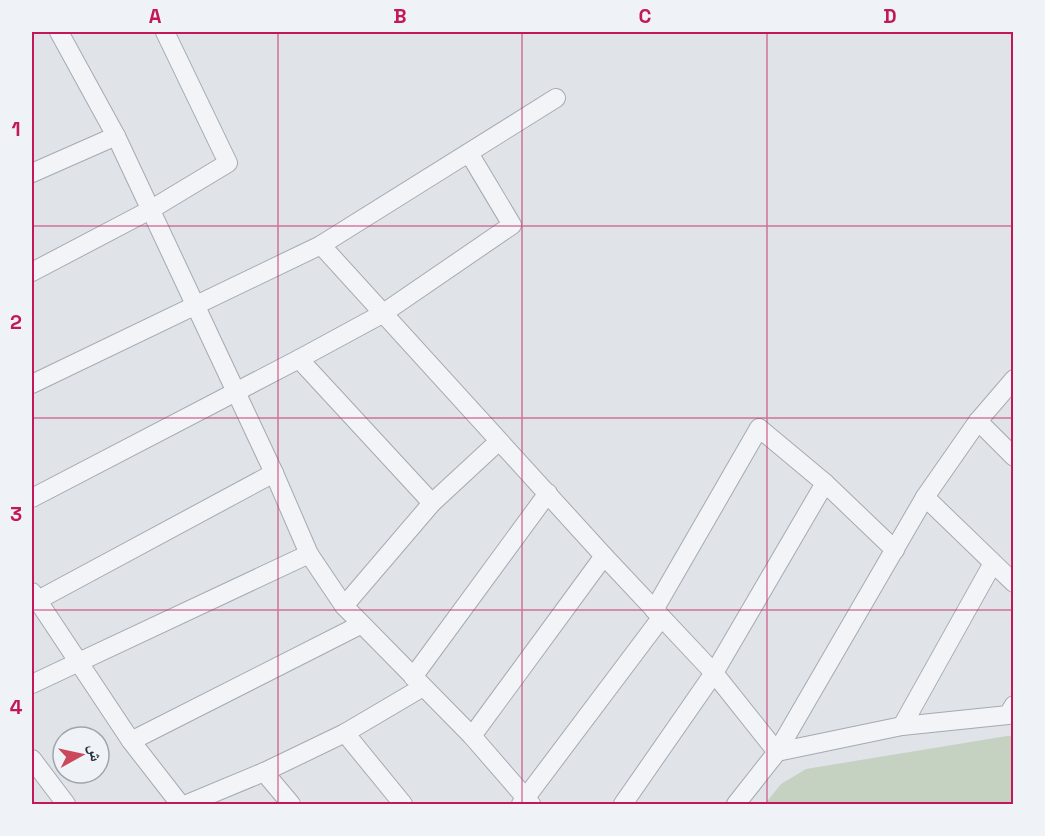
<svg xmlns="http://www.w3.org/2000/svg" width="1045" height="836" viewBox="0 0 1045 836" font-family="'Space Grotesk','Noto Naskh Arabic',sans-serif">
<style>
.green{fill:#c5d2c1}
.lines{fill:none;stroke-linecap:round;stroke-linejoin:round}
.minor-casing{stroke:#a5aab2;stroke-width:20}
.minor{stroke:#f2f4f7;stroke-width:18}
.grid{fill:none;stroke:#c2185b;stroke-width:1.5;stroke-opacity:0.55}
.neatline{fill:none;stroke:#c2185b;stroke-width:2}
.grid-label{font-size:20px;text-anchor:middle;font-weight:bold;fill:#c2185b}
</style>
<rect width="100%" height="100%" fill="#e0e3e8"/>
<path class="green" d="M1007 736H1013V804H765L781 784 806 769Z"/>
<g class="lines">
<g class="minor-casing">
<g id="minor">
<path d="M59 32 116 136 274 473 309 554 344 606 472 736 531 804"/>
<path d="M556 98 321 245 604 556 714 673 777 752 902 726 1008 715 1014 705"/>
<path d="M32 173 116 136"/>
<path d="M32 272 150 210 228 163 165 32"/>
<path d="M299 359 432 503"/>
<path d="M32 384 321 245"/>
<path d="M978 421 1014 379"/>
<path d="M925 497 1014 583"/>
<path d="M32 498 299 359 382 314 512 225 469 153"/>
<path d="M32 592 131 741 180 804"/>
<path d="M38 600 274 473"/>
<path d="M344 606 432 503 499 441"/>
<path d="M654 610 759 428 825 483 895 550"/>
<path d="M413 677 548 493"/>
<path d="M32 684 309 554"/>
<path d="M902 726 993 563"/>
<path d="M345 733 403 804"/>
<path d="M472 736 604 556"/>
<path d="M131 741 360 625"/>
<path d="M32 759 66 804"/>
<path d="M264 772 291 804"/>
<path d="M187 804 264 772 345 733 423 687"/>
<path d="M521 804 661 618"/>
<path d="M623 804 714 673 825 483"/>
<path d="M736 804 777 752 925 497 978 421 1014 457"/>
</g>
</g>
<use href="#minor" class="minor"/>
</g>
<path class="grid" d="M278 32V804M522 32V804M767 32V804M32 226H1014M32 418H1014M32 610H1014"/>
<rect width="1045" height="836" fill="none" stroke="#eff2f6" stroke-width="66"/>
<g transform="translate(81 755) rotate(82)"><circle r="28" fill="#eff2f6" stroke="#a0a5ad" stroke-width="1.5"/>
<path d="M0-4.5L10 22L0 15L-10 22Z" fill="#ca485a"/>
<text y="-9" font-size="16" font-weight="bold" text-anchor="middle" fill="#29313f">ش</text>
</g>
<rect x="33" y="33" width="979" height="770" class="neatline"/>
<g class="grid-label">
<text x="155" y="23">A</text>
<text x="400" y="23">B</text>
<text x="645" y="23">C</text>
<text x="890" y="23">D</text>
<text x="16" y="136">1</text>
<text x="16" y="329">2</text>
<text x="16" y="521">3</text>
<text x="16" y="714">4</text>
</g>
</svg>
